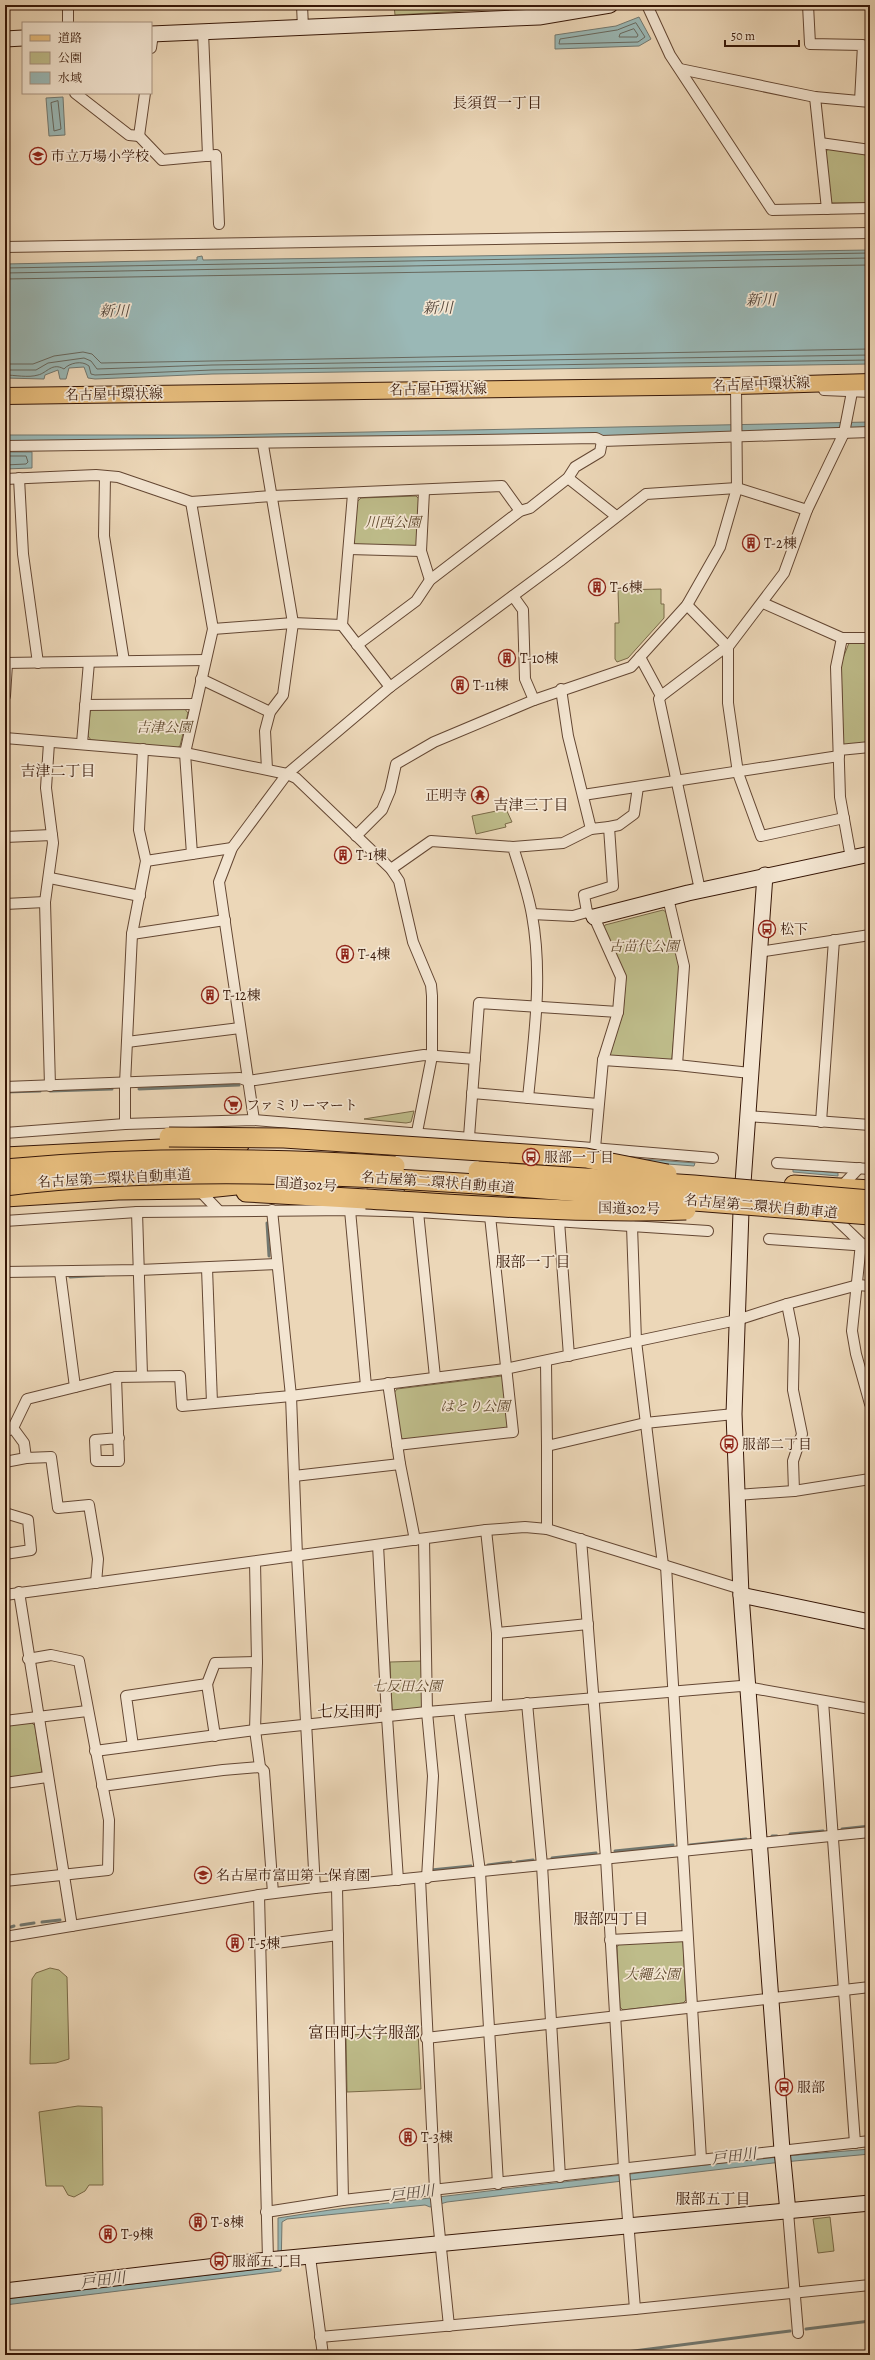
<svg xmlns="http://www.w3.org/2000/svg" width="875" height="2360" viewBox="0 0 875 2360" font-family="Alegreya,'Noto Serif JP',serif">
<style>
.green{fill:#bebc8a;stroke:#7a6a48}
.water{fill:#9ab8b6;stroke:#727870}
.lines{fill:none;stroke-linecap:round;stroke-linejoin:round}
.shore{stroke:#68685e;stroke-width:1}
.stream{stroke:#727870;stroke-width:3}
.street-casing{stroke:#644733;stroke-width:12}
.secondary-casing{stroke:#371707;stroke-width:17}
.primary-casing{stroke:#371707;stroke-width:18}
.highway-casing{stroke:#371707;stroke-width:21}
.street{stroke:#f3e5d1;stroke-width:10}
.secondary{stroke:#f3e5d1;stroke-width:15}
.primary{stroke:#e6bc7c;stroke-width:16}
.highway{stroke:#e6bc7c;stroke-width:19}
.highway-bridge-casing{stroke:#371707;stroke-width:21;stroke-linecap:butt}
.highway-bridge{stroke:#e6bc7c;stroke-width:19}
.labels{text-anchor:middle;stroke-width:3.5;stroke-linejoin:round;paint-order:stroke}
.poi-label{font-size:14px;fill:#371707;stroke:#f3e5d1;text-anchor:start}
.street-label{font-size:14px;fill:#371707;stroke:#f3e5d1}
.park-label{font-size:14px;font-style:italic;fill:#60492e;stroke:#f3e5d1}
.neighbourhood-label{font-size:15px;fill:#371707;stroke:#f3e5d1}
.water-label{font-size:15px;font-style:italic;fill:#55473c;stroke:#f3e5d1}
.quarter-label{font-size:16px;fill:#371707;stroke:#f3e5d1}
</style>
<rect width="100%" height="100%" fill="#ecd7b8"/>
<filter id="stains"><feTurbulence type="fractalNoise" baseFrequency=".005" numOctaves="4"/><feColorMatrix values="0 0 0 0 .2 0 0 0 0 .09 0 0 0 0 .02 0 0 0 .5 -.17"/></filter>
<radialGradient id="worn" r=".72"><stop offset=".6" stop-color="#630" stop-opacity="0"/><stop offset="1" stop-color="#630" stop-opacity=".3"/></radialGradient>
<g class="green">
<path d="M394 5H532L533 7 395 15Z"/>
<path d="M828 149 870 154V203H832L830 200 825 153Z"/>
<path d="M416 496 419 499 418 545 414 548 357 547 354 543 357 502 361 498Z"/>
<path d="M661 589V604H664V618L628 658 617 662 615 659V623H619L618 590Z"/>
<path d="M849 643H870V744L846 746 843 743 841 663Z"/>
<path d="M184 708 188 713 180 746 177 748 91 740 88 736 90 712 93 709Z"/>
<path d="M506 809 512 822 505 824 506 827 476 834 472 816Z"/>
<path d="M663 910 666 912 680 965 672 1058 668 1062 612 1057 610 1054 623 1013 626 976 603 929 605 925Z"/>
<path d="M414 1111 411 1122 406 1123 364 1119Z"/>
<path d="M502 1376 505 1379 510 1427 507 1430 404 1440 401 1437 394 1393 397 1389Z"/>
<path d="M422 1661 424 1709 394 1711 392 1709 390 1662Z"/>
<path d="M31 1722 35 1726 42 1771 40 1774 5 1779V1726Z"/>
<path d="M681 1939 683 1942 686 2000 683 2003 623 2010 620 2007 617 1947 620 1943Z"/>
<path d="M50 1968 59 1970 67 1977 69 2059 56 2063 30 2064 32 1979 36 1973Z"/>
<path d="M418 2032 421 2089 347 2092 346 2035Z"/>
<path d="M78 2106 102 2107 103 2185H89L85 2191 74 2197 68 2195 63 2186H46L39 2112Z"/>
<path d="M830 2217 834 2251 818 2253 813 2219Z"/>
</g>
<g class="water">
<path d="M639 17 651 39 639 46 555 49V35L616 26Z"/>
<path d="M63 97 65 135 49 136 46 98Z"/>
<path d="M870 250V364L212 374 95 379 88 378 84 367 69 368 66 379H60L58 370 45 375 44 379 5 378V264L197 260V257L202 256 203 260Z"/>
<path d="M870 422V430L608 437 5 443V435H218Z"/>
<path d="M5 452H32V468L5 469Z"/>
<path d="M616 1157 695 1163 694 1166 615 1160Z"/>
<path d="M793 1169 838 1173V1176L793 1172Z"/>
<path d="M870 2149V2154L773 2163 447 2202 430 2207 425 2205 287 2219 282 2222 281 2271 5 2305V2299L275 2267 278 2253V2218L330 2210 772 2157Z"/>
</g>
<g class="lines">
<g class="shore">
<path d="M636 23 645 37 638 42 559 44 560 39 617 30Z"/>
<path d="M634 29 638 35 637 37H619L620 34Z"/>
<path d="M58 101 61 129 54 131 51 103Z"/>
<path d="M5 268 870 253"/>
<path d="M5 273 870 258"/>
<path d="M5 279 870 265"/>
<path d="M5 364H33L54 356 83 352 92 354 101 363 870 349"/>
<path d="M5 370H36L48 363 84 358 91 361 97 369 212 365 870 355"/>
<path d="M5 375C15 375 28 378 38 375 47 373 52 362 64 369 69 363 82 360 89 366L91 374 95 375 212 370 870 360"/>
<path d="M5 456H26L28 462 26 464 5 465"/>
</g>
<g class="stream">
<path d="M139 1089 239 1085"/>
<path d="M50 1091 112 1089"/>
<path d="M5 1092 40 1091"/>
<path d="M267 1223 269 1256"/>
<path d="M70 1277 104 1275"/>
<path d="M842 1829 870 1826"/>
<path d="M790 1834 823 1831"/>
<path d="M772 1836H777"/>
<path d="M690 1845 746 1839"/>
<path d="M615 1851 673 1845"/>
<path d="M552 1858 596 1853"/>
<path d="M517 1862 533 1860"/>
<path d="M488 1865 511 1862"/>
<path d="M431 1870 471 1866"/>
<path d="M42 1922 60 1920"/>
<path d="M21 1925 34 1923"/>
<path d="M11 1927 14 1926"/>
<path d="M806 2329 870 2321"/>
<path d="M603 2355 790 2331"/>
</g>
<g class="street-casing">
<g id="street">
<path d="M68 5V23"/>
<path d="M302 5 303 28"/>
<path d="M647 5 670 55 772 210 870 208"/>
<path d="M808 5 810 44 863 45 860 101"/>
<path d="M203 32 208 156"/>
<path d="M151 48 153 34"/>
<path d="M680 69 815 97 870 102"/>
<path d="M75 93 129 135 139 136 145 93"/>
<path d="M815 97 827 209"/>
<path d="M139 136 162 160 216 155 219 224"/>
<path d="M820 143 870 150"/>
<path d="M5 247 870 233"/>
<path d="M824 390 870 392"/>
<path d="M263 445 293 623 283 695 270 712 265 731 267 769"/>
<path d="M5 446C202 445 399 441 596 438L602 441"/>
<path d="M105 476 104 536 124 661"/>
<path d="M19 478 23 554 38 663"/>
<path d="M568 478 616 516"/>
<path d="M5 479 96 475 118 477 191 502 272 496 502 486 520 511"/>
<path d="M424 491 421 551 430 580"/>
<path d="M353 494 342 625 390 687"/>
<path d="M349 549 421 551"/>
<path d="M513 596 523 610 525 679 534 700"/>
<path d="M763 603 842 638"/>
<path d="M687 605 728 647V703L738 773 761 836 844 818"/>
<path d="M213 629 293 623 342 625"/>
<path d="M357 645 416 601 430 580 520 511 530 508 568 478 575 467 600 452 602 441 870 432"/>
<path d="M728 647 784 573 807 510 844 433 852 392"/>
<path d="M640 657 661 696 727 646"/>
<path d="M5 663 205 660"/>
<path d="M201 679 270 712"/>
<path d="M561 689 568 736 591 829 609 827 613 886 584 895 587 912 594 917 621 977 618 1012 603 1060 595 1148"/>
<path d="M5 696 7 664"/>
<path d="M661 696 659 699 700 890"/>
<path d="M85 705 195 704"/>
<path d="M5 738 185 753 287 774 296 778 391 869 399 881 413 942 431 985 432 996V1056L417 1132"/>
<path d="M49 743 46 788 53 843 45 902 50 1086"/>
<path d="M82 743 89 662"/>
<path d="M839 750 870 747"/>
<path d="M583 795 839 756"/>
<path d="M609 827 619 825 634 814 638 787"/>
<path d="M356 836 382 810 390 791 396 764 434 742 534 700 631 667 640 657 687 605 720 547 737 488 736 386"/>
<path d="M5 837 52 835"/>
<path d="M513 847 563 843 591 829"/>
<path d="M192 854 232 848"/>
<path d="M851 858 840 797 836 667 842 638H870"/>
<path d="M146 861 192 854 185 753 213 629 191 502"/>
<path d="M391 869 431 841 513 847C520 870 528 892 532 915 543 976 534 1037 528 1098"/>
<path d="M50 878 140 896"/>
<path d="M668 898 684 966 677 1065"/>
<path d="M5 904 45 902"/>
<path d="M532 914 573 916 587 912"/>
<path d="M132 934 225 920"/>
<path d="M759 952 870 935"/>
<path d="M127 1042 240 1028"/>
<path d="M603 1060 677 1065 750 1073"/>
<path d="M5 1087 240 1078 248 1081 424 1055 475 1059"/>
<path d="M472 1093 598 1104"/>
<path d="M747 1116 870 1125"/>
<path d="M254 1120 219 882 232 848 287 774 390 687 560 561 646 494 737 488 807 510"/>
<path d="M821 1122 834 940"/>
<path d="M125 1124V1084L132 934 146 861 139 830 143 749"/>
<path d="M5 1133 125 1124 254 1120 713 1158"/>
<path d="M469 1137 479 1003 618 1012"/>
<path d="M777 1163 870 1169"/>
<path d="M841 1187 859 1168"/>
<path d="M198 1189 219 1211"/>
<path d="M272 1210 291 1396 297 1556 315 1888"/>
<path d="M350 1210 366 1386"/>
<path d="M137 1212 142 1375"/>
<path d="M418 1212 435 1377"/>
<path d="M837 1220 861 1243 852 1331 856 1354 870 1404"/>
<path d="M5 1221 137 1212 350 1210 418 1212 708 1231"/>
<path d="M559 1221 569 1356"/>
<path d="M632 1226 636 1341 663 1565"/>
<path d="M769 1239 854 1245 870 1244"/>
<path d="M207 1268 212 1403"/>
<path d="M5 1272 139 1270 277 1264"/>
<path d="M60 1272 75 1387"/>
<path d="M787 1304 794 1339 793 1390 802 1434 793 1461 794 1491"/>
<path d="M546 1362 547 1446 645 1423 734 1414"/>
<path d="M116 1377 119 1461H96L95 1440 119 1438"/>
<path d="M388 1383 400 1464 415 1540"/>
<path d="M13 1428 24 1443 26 1458 51 1457 58 1508 89 1505 98 1559 96 1583"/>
<path d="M5 1432 13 1428 27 1399 116 1377 180 1376 182 1406 291 1396 505 1369 737 1320 787 1304 858 1285 870 1286"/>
<path d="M397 1445 513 1432 490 1216"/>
<path d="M5 1462 26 1458"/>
<path d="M294 1476 400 1464"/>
<path d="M737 1495 794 1491 870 1479"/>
<path d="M5 1513 28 1520 31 1550 5 1554"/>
<path d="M547 1529V1446"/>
<path d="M486 1530 497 1633V1706"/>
<path d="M424 1539 427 1712 433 1776 427 1878"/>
<path d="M581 1539 606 1858 624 2169 635 2309"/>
<path d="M378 1545 387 1717 398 1880"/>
<path d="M255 1562 257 1662 255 1730 260 1767 264 1771 273 1893"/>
<path d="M666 1566 701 2159"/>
<path d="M19 1592 72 1926"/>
<path d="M5 1595 486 1530 525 1527 547 1529 741 1589"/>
<path d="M497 1633 588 1624"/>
<path d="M207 1684 215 1663 257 1662"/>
<path d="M823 1701 855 2143"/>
<path d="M527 1703 542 1865 560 2177"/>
<path d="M459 1710 480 1872 498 2184"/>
<path d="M5 1721 87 1711"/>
<path d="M133 1746 126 1696 207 1684 215 1736"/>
<path d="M95 1751 255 1730 427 1712 741 1686 870 1709"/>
<path d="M5 1783 47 1777"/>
<path d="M102 1786 223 1770 260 1767"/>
<path d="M420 1878 435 2190 449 2326"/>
<path d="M5 1881 108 1870 109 1820 79 1661 51 1655 28 1659"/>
<path d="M337 1887 343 2200"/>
<path d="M259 1895 268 2260"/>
<path d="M5 1937 259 1895 315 1888 870 1832"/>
<path d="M610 1940 687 1936"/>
<path d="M260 1945 338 1935"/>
<path d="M426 2038 870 1987"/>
<path d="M266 2212 343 2200 870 2141"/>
<path d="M788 2212 798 2333"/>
<path d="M310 2257 323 2355"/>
<path d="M320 2337 635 2309 870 2285"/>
</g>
</g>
<g class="secondary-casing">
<g id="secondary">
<path d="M151 34 539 17 610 5"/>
<path d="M5 39 23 38"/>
<path d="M765 875 741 1211 734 1414 741 1595 782 2150 788 2212"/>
<path d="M594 917 688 893 870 854"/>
<path d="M741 1595 870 1622"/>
<path d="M5 2291 268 2260 870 2203"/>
</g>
</g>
<g class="primary-casing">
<path id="primary" d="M5 396 736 386 870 382"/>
</g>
<g class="highway-casing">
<g id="highway">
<path d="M5 1157 239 1145"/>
<path d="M794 1185 870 1190"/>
<path d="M414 1189 500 1199"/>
<path d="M246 1192 366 1199"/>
<path d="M5 1197 118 1190 198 1189 265 1182"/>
</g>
</g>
<use href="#street" class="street"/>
<use href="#secondary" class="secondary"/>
<use href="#primary" class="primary"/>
<use href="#highway" class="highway"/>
<g class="highway-bridge-casing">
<g id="highway-bridge">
<path d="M169 1137 284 1138 586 1158 667 1174"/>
<path d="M5 1169C135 1157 265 1157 395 1166"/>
<path d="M478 1171 694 1185 870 1200"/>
<path d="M5 1186C172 1166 338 1174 505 1186 627 1195 748 1206 870 1215"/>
<path d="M366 1199C473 1205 579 1214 686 1210"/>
</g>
</g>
<use href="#highway-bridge" class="highway-bridge"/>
</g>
<defs>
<g id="school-ring" transform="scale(0.9)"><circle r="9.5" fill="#f3e5d1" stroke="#8f2418" stroke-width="1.5"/><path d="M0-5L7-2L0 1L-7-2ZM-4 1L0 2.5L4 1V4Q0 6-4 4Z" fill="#8f2418"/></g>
<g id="building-ring" transform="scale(0.9)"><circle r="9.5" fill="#f3e5d1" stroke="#8f2418" stroke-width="1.5"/><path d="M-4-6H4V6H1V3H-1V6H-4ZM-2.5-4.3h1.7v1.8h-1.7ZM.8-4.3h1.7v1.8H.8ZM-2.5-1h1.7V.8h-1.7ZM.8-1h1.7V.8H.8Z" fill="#8f2418"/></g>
<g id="temple-ring" transform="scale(0.9)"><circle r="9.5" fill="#f3e5d1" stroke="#8f2418" stroke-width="1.5"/><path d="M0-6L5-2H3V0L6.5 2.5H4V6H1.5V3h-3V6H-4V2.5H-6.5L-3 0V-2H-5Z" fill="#8f2418"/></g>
<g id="bus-ring" transform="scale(0.9)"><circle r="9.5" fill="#f3e5d1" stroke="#8f2418" stroke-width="1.5"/><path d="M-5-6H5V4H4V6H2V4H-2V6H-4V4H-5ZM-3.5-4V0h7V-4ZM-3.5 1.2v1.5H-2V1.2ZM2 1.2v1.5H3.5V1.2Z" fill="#8f2418"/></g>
<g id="supermarket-ring" transform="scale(0.9)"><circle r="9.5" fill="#f3e5d1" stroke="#8f2418" stroke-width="1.5"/><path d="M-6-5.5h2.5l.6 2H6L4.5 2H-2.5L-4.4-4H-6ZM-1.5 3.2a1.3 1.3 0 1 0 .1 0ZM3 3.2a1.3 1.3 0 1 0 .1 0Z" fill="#8f2418"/></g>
</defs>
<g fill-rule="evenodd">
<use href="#school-ring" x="38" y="156"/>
<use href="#building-ring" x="751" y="543"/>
<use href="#building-ring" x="597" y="587"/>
<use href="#building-ring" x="507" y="658"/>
<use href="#building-ring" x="460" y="685"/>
<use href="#temple-ring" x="480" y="795"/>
<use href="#building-ring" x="343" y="855"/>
<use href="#bus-ring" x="767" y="929"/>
<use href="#building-ring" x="345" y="954"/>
<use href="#building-ring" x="210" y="995"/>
<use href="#supermarket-ring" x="233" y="1105"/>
<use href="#bus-ring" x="531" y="1157"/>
<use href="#bus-ring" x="729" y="1444"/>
<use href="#school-ring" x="203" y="1875"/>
<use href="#building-ring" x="235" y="1943"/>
<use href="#bus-ring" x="784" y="2087"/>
<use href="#building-ring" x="408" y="2137"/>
<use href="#building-ring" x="198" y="2222"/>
<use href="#building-ring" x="108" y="2234"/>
<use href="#bus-ring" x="219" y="2261"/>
</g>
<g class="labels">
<g class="poi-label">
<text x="51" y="161">市立万場小学校</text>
<text x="764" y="548">T-2棟</text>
<text x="610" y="592">T-6棟</text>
<text x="520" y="663">T-10棟</text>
<text x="473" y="690">T-11棟</text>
<text x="467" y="800" text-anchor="end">正明寺</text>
<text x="356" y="860">T-1棟</text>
<text x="780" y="934">松下</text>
<text x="358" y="959">T-4棟</text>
<text x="223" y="1000">T-12棟</text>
<text x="246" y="1110">ファミリーマート</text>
<text x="544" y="1162">服部一丁目</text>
<text x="742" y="1449">服部二丁目</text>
<text x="216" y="1880">名古屋市富田第一保育園</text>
<text x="248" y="1948">T-5棟</text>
<text x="797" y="2092">服部</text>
<text x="421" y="2142">T-3棟</text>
<text x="211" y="2227">T-8棟</text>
<text x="121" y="2239">T-9棟</text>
<text x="232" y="2266">服部五丁目</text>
</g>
<g class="street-label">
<text transform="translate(761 384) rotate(-2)" y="5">名古屋中環状線</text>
<text transform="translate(438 389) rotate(-1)" y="5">名古屋中環状線</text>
<text transform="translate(114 394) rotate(-1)" y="5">名古屋中環状線</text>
<text transform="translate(114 1178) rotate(-3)" y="5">名古屋第二環状自動車道</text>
<text transform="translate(438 1182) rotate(4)" y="5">名古屋第二環状自動車道</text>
<text transform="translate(306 1184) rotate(3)" y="5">国道302号</text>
<text transform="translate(761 1206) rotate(5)" y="5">名古屋第二環状自動車道</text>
<text transform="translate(629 1208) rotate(1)" y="5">国道302号</text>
</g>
<g class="park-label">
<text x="393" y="527">川西公園</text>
<text x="164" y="732">吉津公園</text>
<text x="644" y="951">古苗代公園</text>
<text x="475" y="1411">はとり公園</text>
<text x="407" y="1691">七反田公園</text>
<text x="652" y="1979">大繩公園</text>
</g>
<g class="neighbourhood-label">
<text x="497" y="108">長須賀一丁目</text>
<text x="58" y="776">吉津二丁目</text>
<text x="531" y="810">吉津三丁目</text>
<text x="533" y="1267">服部一丁目</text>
<text x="611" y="1924">服部四丁目</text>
<text x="713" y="2204">服部五丁目</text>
</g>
<g class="water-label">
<text transform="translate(761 300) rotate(-1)" y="5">新川</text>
<text transform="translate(438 308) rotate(-1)" y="5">新川</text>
<text x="114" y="316">新川</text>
<text transform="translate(734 2156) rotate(-7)" y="5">戸田川</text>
<text transform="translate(412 2193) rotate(-7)" y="5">戸田川</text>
<text transform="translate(103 2280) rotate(-7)" y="5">戸田川</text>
</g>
<g class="quarter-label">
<text x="349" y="1717">七反田町</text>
<text x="364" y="2038">富田町大字服部</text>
</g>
</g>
<rect width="875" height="2360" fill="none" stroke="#ecd7b8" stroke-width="20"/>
<rect x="6" y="6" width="863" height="2348" fill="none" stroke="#371707" stroke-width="2"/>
<rect x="10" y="10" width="855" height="2340" fill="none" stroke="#371707"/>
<rect x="22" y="22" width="130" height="72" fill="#f3e5d1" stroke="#a89380"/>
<rect x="30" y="35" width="20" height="6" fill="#e6bc7c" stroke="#a89380"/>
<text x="58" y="42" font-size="12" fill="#371707">道路</text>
<rect x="30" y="52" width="20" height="12" fill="#bebc8a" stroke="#a89380"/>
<text x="58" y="62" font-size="12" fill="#371707">公園</text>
<rect x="30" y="72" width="20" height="12" fill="#9ab8b6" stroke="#a89380"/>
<text x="58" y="82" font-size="12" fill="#371707">水域</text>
<path d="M725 40v6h74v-6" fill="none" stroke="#371707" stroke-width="2"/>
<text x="731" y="40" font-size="12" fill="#371707" stroke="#f3e5d1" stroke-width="3" paint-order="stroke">50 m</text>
<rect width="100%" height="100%" filter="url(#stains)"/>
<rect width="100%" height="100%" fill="url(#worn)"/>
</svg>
